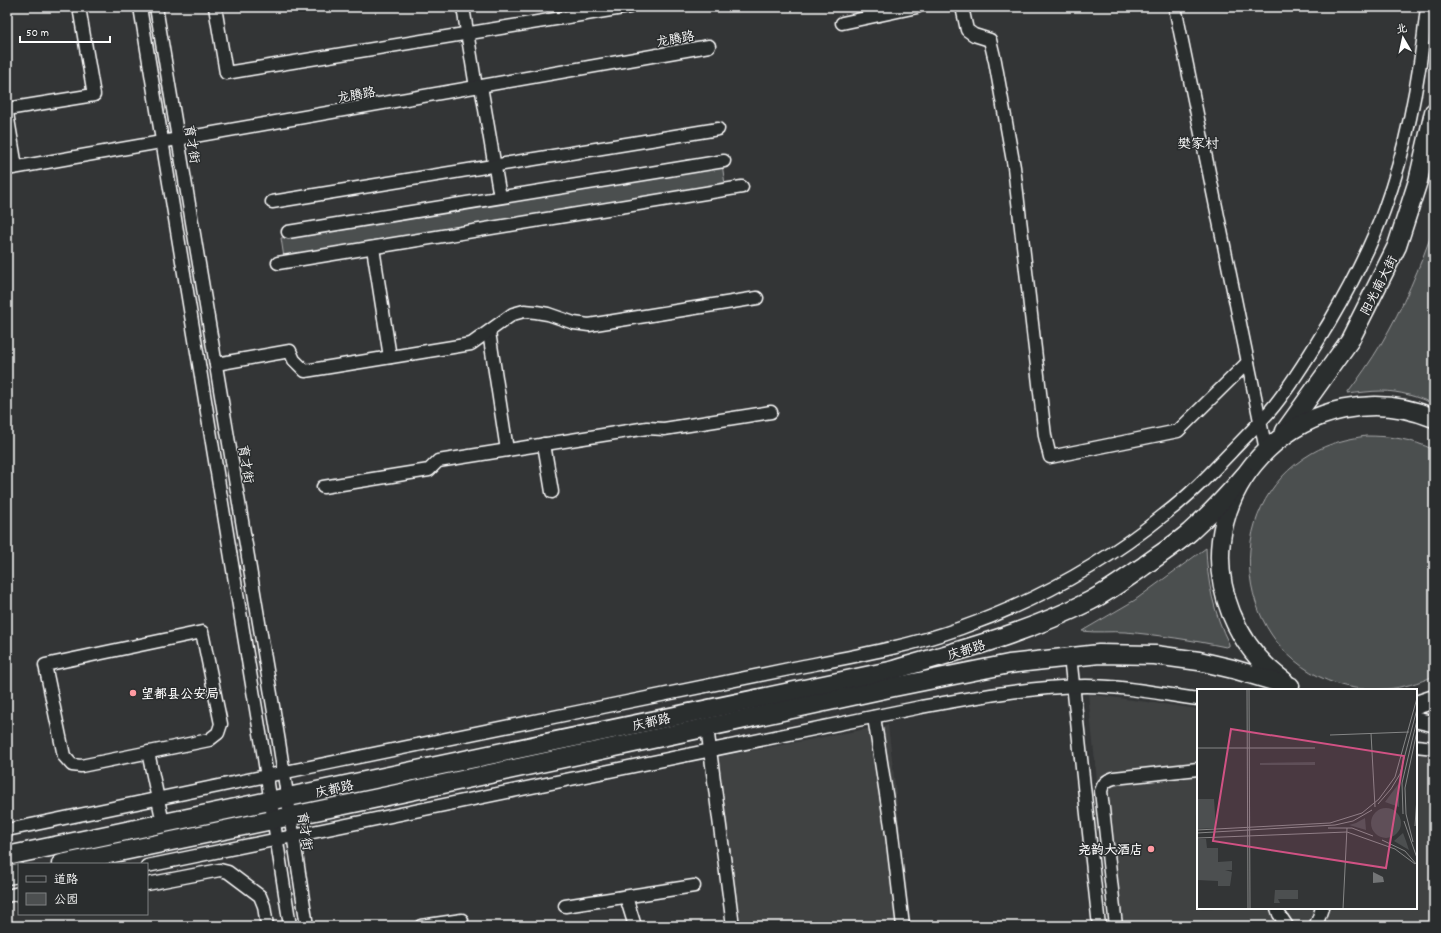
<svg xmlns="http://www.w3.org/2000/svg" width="1441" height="933" viewBox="0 0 1441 933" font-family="Dekko,'LXGW WenKai TC',sans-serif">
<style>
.built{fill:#404243}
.green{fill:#4c4f50;stroke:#a6a7a8}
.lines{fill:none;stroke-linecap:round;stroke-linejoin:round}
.minor-casing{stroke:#fff;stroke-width:15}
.major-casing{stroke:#fff;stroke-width:18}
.highway-casing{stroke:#fff;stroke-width:21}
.minor{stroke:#2a2d2e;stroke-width:12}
.major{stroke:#2a2d2e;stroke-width:15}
.highway{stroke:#2a2d2e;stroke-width:18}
.poi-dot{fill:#ff9aa2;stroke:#2a2d2e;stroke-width:1.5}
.labels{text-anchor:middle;stroke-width:3;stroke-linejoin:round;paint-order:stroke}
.street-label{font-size:13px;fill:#fff;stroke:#2a2d2e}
.poi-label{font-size:13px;font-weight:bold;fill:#fff;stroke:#2a2d2e;text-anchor:start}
.neighbourhood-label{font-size:14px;fill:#fff;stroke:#2a2d2e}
.inset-road{fill:none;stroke:#858686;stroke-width:1}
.view{fill:#d15284;fill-opacity:0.15;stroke:#d15284;stroke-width:2}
.inset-edge{fill:none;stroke:#fff;stroke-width:2}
</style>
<rect width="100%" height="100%" fill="#333536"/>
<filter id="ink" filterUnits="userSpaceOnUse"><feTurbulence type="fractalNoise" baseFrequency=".025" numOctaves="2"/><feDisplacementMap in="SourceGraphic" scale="8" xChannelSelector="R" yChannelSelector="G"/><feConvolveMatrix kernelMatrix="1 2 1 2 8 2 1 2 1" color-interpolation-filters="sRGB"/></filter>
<g filter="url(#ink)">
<g class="built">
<path d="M1088 694 1198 709V908H1416V754H1429L1434 789V926H1112Z"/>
<path d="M888 725 911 926H725L706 759Z"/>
</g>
<g class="green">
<path d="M722 164 725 184 284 258 281 238Z"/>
<path d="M1434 227V404C1418 397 1399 391 1382 391 1370 391 1358 393 1347 394 1359 378 1371 361 1381 344 1403 307 1420 267 1434 227Z"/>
<path d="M1366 436C1390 436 1412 439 1434 450V676C1403 690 1370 694 1337 684 1234 650 1217 508 1312 453 1329 443 1347 439 1366 436Z"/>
<path d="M1206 548C1207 581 1214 614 1229 644V646L1226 647C1192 640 1159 635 1125 632 1111 631 1096 633 1082 631L1135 600Z"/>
</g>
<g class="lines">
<g class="minor-casing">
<g id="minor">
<path d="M140 7 262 745 290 926"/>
<path d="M156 7 279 742 307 926"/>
<path d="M215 7 226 73 629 7"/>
<path d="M463 7 476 87"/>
<path d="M962 7 967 30 974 35 990 40 995 61 1014 167 1045 436 1050 457 1178 431 1248 362"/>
<path d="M1175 7 1266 450"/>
<path d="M842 23 917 7"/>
<path d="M481 86 500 197"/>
<path d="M7 109 94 95 79 7"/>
<path d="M7 113 16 167"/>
<path d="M7 169 709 46"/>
<path d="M272 202 718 129"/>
<path d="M288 232 724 161"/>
<path d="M373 248 390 357"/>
<path d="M278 263 742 187"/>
<path d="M489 332 507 450"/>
<path d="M216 364 290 351 294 360 305 371 471 344 503 321 513 314 524 311 536 312 548 314 574 323 589 325 757 298"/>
<path d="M544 444 552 492"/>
<path d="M323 487 429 470 438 461 647 428 664 429 771 412"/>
<path d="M202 632 221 724 218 733 209 740 81 766 72 765 64 756 45 665Z"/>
<path d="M1070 656 1099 926"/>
<path d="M874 717 891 826 903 926"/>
<path d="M707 727 733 926"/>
<path d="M1416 746 1434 748"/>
<path d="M148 752 163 823"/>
<path d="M7 830C196 791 384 751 573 713 647 698 721 683 794 668 850 657 908 647 961 628 1034 602 1105 563 1165 514 1189 496 1210 474 1231 452 1245 437 1261 422 1274 406 1295 380 1312 351 1329 323 1350 287 1370 249 1384 210 1408 145 1420 76 1427 7"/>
<path d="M147 866 921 707C976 697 1030 687 1086 686 1124 686 1161 694 1198 699"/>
<path d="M147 884 220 870 228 872 260 896 264 906 267 926"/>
<path d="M7 896 19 893"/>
<path d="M626 897 635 926"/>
<path d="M565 906 694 886"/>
<path d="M1277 908 1279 914 1287 926"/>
<path d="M421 926 462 920"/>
<path d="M1116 926 1101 791C1103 783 1107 780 1114 778L1198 769"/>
<path d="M1315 926 1318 920 1322 908"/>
</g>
</g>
<g class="major-casing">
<path id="major" d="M1416 720 1434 724"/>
</g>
<g class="highway-casing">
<g id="highway">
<path d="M1285 431 1350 340 1397 246 1418 181 1434 112"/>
<path d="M1284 681C1260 664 1242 640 1231 613 1181 487 1311 367 1434 418"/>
<path d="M1416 705 1434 699"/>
<path d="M7 856 890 671C958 651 1027 633 1090 601 1109 591 1127 578 1144 566 1159 555 1176 544 1190 532 1210 514 1228 495 1245 475"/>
<path d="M61 864 378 798 894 687 1009 664 1099 654 1155 655 1199 661 1233 669 1290 686"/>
<path d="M7 875 19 873"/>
</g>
</g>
<use href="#minor" class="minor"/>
<use href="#major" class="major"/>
<use href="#highway" class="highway"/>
</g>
</g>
<g class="poi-dot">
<circle cx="133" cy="693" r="4"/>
<circle cx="1151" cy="849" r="4"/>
</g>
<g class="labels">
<g class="street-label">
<text transform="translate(675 38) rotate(-10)" y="5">龙腾路</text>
<text transform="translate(356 94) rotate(-10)" y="5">龙腾路</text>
<text transform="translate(193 144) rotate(81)" y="5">育才街</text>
<text transform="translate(1378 285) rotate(-63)" y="5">阳光南大街</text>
<text transform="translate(247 464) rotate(81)" y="5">育才街</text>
<text transform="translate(966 649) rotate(-17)" y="5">庆都路</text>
<text transform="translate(651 721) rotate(-12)" y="5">庆都路</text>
<text transform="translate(334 788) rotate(-12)" y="5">庆都路</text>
<text transform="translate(306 831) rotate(81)" y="5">育才街</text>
</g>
<g class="poi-label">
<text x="141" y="698">望都县公安局</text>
<text x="1143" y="854" text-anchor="end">尧韵大酒店</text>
</g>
<g class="neighbourhood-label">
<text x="1198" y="148">樊家村</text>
</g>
</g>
<g transform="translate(1197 689)">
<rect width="220" height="220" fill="#333536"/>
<path d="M118 73V76H63V74ZM202 94V118L188 113ZM0 110H17L19 139 0 140ZM174 134a15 15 0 1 1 30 0a15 15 0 1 1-30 0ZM168 129 169 141 152 136 159 134ZM206 144 209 152 212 161 197 152ZM0 150H9L10 159H21V173L35 172V181H28L35 183 33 197H21V192L0 191ZM78 201H101V210H81L83 214H77Z" fill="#4c4f50"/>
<path d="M176 183 186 188 187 193 176 194Z" fill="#737576"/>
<path class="inset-road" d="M50 0 51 220M52 0 53 220M174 44 178 118M133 46 212 43M0 59H118M181 115 194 100 203 85 220 20M206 125 205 94 220 31M207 132 220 169M218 137 220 108M131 139H155L176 147M0 141 133 134 165 124 182 110 198 88 220 9M0 144 138 136 156 132 175 121M0 149 150 143 198 160 218 175M185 151 208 162 220 176M216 153 209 125 208 99 220 42M146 220 150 139"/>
<path class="view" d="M34 40 207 67 189 179 16 152Z"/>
<rect width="220" height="220" class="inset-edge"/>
</g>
<rect width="1441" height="933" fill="none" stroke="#2a2d2e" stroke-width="24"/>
<rect x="12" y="12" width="1417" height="909" fill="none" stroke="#fff" stroke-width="1.5" filter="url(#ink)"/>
<rect x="18" y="863" width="130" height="52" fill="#2a2d2e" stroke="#7f8182"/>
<rect x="26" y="876" width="20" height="6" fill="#2a2d2e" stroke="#7f8182"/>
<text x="54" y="883" font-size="12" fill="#ffffff">道路</text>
<rect x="26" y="893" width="20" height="12" fill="#4c4f50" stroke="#7f8182"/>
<text x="54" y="903" font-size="12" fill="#ffffff">公园</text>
<g transform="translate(1403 38) rotate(351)" stroke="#2a2d2e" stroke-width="3" paint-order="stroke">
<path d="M0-3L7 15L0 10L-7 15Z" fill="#ffffff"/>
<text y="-6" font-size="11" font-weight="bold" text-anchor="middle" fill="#ffffff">北</text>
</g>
<path d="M20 36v6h90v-6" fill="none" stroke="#ffffff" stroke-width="2"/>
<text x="26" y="36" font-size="12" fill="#ffffff" stroke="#2a2d2e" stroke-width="3" paint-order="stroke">50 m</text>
</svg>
